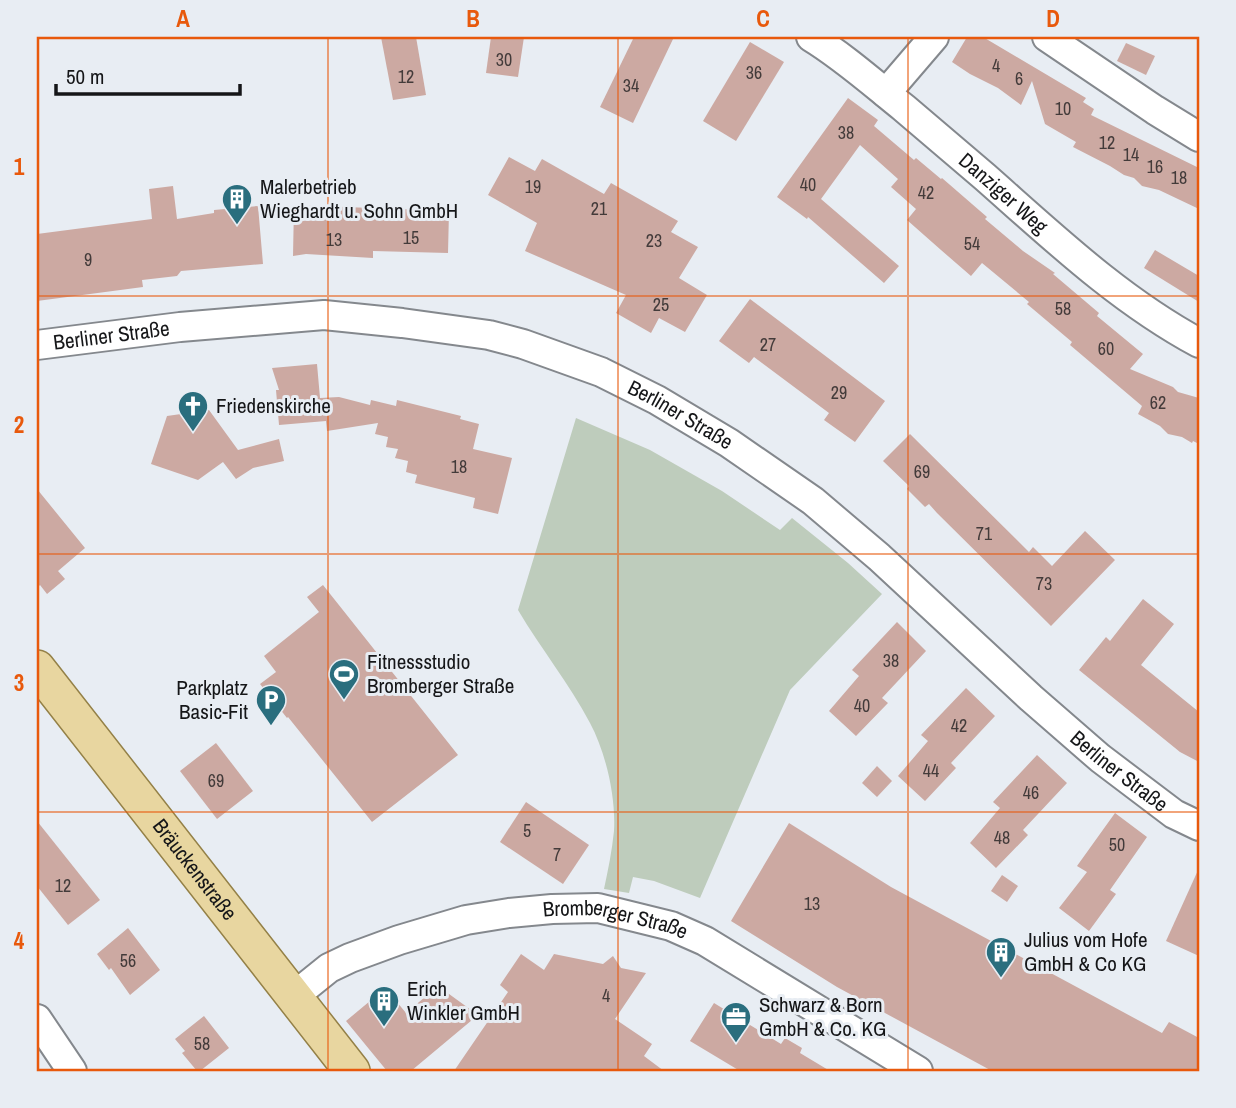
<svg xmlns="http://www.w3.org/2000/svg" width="1236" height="1108" viewBox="0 0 1236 1108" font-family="'Archivo Narrow',sans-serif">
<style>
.green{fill:#beccbc}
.building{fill:#cca9a2}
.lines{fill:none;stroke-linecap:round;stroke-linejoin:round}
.minor-casing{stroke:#84888d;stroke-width:32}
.major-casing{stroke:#948147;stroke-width:38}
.minor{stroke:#fff;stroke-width:28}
.major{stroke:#e8d6a0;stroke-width:35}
.grid{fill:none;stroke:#e8590c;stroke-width:2;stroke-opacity:0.55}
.labels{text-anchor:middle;stroke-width:6;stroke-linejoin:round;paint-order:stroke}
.number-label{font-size:18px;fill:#433b3a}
.poi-label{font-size:21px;fill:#151618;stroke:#e8edf3;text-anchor:start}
.street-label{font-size:21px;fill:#151618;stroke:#e8edf3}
.neatline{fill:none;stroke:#e8590c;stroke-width:2.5}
.grid-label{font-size:23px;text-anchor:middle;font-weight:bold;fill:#e8590c}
</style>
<rect width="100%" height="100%" fill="#e8edf3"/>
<path class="green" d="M576 418 650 450 722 491 780 530 792 518 848 563 882 594 790 690 700 898 654 881 633 877 629 893 604 889C608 870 612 851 614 831 616 797 606 753 590 723 569 683 541 649 518 610Z"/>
<g class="building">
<path d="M381 37H416L426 95 393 100Z"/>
<path d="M491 37H524L518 77 486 73Z"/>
<path d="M634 37H674L633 123 600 107Z"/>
<path d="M967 37H983L1086 98 1083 102 1094 109 1091 115 1199 168V209L1159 190 1142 186 1134 178 1124 175 1110 166 1073 147 1076 142 1045 124 1032 81 1021 105 998 88 970 74 952 62Z"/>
<path d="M750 42 784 62 736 141 703 121Z"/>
<path d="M1126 43 1155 56 1146 75 1117 61Z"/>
<path d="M848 98 878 120 874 126 914 160 916 158 941 179 942 178 987 217 985 219 1023 251 1055 273 1053 274 1099 313 1097 316 1143 354 1130 369 1173 387 1178 392 1199 398V444L1193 441 1192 443 1182 437 1168 434 1160 426 1138 414 1142 406 1070 345 1072 342 1027 304 1029 302 982 263 971 276 941 250 907 220 916 209 891 187 898 179 860 145 821 199 899 266 884 283 808 217 807 219 777 197Z"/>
<path d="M509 157 535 171 542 159 604 194 611 183 678 221 671 232 698 247 679 278 707 295 685 332 659 318 651 333 616 313 626 295 525 251 537 223 488 195Z"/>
<path d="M173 186 177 219 214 213V210L258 206 263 264 181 271 177 276 142 280 143 287 37 301V234L152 219 149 189Z"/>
<path d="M294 205 449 211 448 253 373 251V258L306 254 293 256Z"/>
<path d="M1155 250 1199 276V302L1144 268Z"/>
<path d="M750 299 885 401 855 442 824 420 829 413 754 357 749 363 719 341Z"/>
<path d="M317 364 320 398 339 397 370 405 371 400 396 406 397 400 461 416 460 419 479 424 473 449 512 458 498 514 473 508 475 498 415 483 417 475 406 472 408 461 395 458 398 449 386 447 388 437 375 434 378 423 327 431 326 421 279 425 276 390H279L272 368Z"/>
<path d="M209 410 238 450 279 439 284 461 253 468 236 479 223 462 198 480 151 464 167 416Z"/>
<path d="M910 434 1029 552 1033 547 1052 566 1085 531 1115 560 1051 626 937 513 929 504 925 507 907 489 909 486 883 461Z"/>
<path d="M37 489 85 548 58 571 65 579 47 594 40 585 37 588Z"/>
<path d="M323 585 458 755 372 822 288 717 287 718 260 684 276 672 264 656 319 612 307 597Z"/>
<path d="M1143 599 1174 624 1141 665 1199 712V762L1180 752 1079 670 1106 637 1110 641Z"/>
<path d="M897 622 926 651 882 698 888 703 856 736 829 711 859 676 852 670Z"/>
<path d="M966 688 995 716 951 763 956 768 925 801 898 776 928 741 921 735Z"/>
<path d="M216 743 253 791 217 819 180 771Z"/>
<path d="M1037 755 1067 783 1023 830 1028 835 996 868 970 843 1000 808 993 802Z"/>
<path d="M877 766 892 781 877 797 862 783Z"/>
<path d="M526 802 589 845 563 884 500 842Z"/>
<path d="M1115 813 1147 837 1110 890 1116 894 1089 931 1059 908 1087 872 1077 866Z"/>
<path d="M37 821 100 900 68 925 37 886Z"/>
<path d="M789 823 891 887 1162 1033 1169 1022 1199 1038V1071H992L837 987 731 921Z"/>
<path d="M1199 868V956L1166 941Z"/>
<path d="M1002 875 1018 886 1007 902 991 891Z"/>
<path d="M128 928 160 970 130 995 111 968 109 970 97 954Z"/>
<path d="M521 954 544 970 554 954 603 964 613 956 621 968 646 973 615 1019 652 1044 644 1056 664 1071H454L508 992 500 985Z"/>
<path d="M438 986 478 1015 411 1071H387L346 1021 376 996 378 998 387 990 406 1013Z"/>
<path d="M714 1003 781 1044 785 1038 802 1048 800 1053 830 1071H740L690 1041Z"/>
<path d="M204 1016 229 1048 200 1071H197L182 1053 185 1051 175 1039Z"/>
</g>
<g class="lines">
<g class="minor-casing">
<g id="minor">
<path id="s1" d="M811 37C844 57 874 84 904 108 931 131 958 154 985 177 1053 237 1119 300 1199 343"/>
<path d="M1047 37 1155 110 1199 137"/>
<path d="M886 93 934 37"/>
<path id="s2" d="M37 345 180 327 324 315 402 323 489 335 523 344 601 372 657 400 729 443 813 501 879 557 1031 698 1100 758 1174 814 1199 826"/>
<path id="s3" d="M293 997 329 968 350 958 399 940 466 920 509 913 552 909 598 908 671 926 705 941 918 1071"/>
<path d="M37 1019 72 1071"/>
</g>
</g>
<g class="major-casing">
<g id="major">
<path id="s4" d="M37 668 352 1071"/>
</g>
</g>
<use href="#minor" class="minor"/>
<use href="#major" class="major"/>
</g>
<path class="grid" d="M328 37V1071M618 37V1071M908 37V1071M37 296H1199M37 554H1199M37 812H1199"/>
<defs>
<g id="building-pin" transform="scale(1.575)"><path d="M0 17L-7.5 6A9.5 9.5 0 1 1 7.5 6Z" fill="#2a6e7e" stroke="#e8edf3"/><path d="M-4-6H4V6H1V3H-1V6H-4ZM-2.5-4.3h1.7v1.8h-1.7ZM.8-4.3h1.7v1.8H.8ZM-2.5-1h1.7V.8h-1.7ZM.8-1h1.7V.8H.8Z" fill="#fff"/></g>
<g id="church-pin" transform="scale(1.575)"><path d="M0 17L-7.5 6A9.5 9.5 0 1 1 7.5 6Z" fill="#2a6e7e" stroke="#e8edf3"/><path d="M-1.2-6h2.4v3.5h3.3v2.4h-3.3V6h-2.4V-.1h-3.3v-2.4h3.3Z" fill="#fff"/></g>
<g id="stadium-pin" transform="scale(1.575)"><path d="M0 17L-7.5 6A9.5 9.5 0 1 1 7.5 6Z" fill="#2a6e7e" stroke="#e8edf3"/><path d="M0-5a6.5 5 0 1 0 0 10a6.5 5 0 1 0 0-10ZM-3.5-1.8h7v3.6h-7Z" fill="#fff"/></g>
<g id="parking-pin" transform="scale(1.575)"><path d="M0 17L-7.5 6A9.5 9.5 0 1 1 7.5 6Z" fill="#2a6e7e" stroke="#e8edf3"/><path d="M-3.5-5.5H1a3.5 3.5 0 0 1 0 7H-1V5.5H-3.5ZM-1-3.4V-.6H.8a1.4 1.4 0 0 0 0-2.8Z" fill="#fff"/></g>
<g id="office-pin" transform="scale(1.575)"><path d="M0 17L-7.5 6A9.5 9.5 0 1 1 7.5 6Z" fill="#2a6e7e" stroke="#e8edf3"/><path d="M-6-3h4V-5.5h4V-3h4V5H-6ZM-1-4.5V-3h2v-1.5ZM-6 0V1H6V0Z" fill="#fff"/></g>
</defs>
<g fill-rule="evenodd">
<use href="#building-pin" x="237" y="199"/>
<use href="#church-pin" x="193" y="406"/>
<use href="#stadium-pin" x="344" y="674"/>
<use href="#parking-pin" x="271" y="700"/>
<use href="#building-pin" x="1001" y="952"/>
<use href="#building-pin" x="384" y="1001"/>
<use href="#office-pin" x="736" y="1017"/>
</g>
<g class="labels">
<g class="number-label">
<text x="504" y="66">30</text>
<text x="996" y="72">4</text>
<text x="754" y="79">36</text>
<text x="406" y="83">12</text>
<text x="1019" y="85">6</text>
<text x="631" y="92">34</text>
<text x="1063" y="115">10</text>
<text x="846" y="139">38</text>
<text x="1107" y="149">12</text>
<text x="1131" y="161">14</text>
<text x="1155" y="173">16</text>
<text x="1179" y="184">18</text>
<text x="808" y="191">40</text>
<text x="533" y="193">19</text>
<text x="926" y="199">42</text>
<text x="599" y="215">21</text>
<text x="411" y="244">15</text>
<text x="334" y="246">13</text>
<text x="654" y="247">23</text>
<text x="972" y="250">54</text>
<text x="88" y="266">9</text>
<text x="661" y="311">25</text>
<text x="1063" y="315">58</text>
<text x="768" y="351">27</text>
<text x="1106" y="355">60</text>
<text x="839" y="399">29</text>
<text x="1158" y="409">62</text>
<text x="459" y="473">18</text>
<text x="922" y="478">69</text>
<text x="984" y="540">71</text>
<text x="1044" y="590">73</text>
<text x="891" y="667">38</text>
<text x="862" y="712">40</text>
<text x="959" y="732">42</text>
<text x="931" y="777">44</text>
<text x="216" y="787">69</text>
<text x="1031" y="799">46</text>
<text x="527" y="837">5</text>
<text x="1002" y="844">48</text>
<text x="1117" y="851">50</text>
<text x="557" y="861">7</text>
<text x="63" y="892">12</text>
<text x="812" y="910">13</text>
<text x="128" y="967">56</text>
<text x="606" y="1002">4</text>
<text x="202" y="1050">58</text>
</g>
<g class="poi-label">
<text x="260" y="194">Malerbetrieb<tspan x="260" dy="24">Wieghardt u. Sohn GmbH</tspan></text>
<text x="216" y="413">Friedenskirche</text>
<text x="367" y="669">Fitnessstudio<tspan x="367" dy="24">Bromberger Straße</tspan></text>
<text x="248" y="695" text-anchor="end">Parkplatz<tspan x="248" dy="24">Basic-Fit</tspan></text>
<text x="1024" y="947">Julius vom Hofe<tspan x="1024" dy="24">GmbH &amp; Co KG</tspan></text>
<text x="407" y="996">Erich<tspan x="407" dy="24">Winkler GmbH</tspan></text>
<text x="759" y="1012">Schwarz &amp; Born<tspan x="759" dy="24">GmbH &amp; Co. KG</tspan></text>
</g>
<g class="street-label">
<text dy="7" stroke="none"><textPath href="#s1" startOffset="248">Danziger Weg</textPath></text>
<text dy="7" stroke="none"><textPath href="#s2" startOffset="75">Berliner Straße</textPath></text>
<text dy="7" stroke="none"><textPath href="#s2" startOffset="663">Berliner Straße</textPath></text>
<text dy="7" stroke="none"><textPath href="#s2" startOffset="1230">Berliner Straße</textPath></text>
<text dy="7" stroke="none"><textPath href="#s4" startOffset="256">Bräuckenstraße</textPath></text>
<text dy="7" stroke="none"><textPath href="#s3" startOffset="343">Bromberger Straße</textPath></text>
</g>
</g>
<rect width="1236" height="1108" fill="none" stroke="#e8edf3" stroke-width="77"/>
<path d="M56 84v10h184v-10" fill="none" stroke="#151618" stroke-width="3.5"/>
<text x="66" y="84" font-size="21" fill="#151618" stroke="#e8edf3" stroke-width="5" paint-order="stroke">50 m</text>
<rect x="38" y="38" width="1160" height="1032" class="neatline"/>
<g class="grid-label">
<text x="183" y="27">A</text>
<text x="473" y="27">B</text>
<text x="763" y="27">C</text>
<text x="1053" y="27">D</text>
<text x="19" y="175">1</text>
<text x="19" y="433">2</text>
<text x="19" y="691">3</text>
<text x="19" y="949">4</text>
</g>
</svg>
